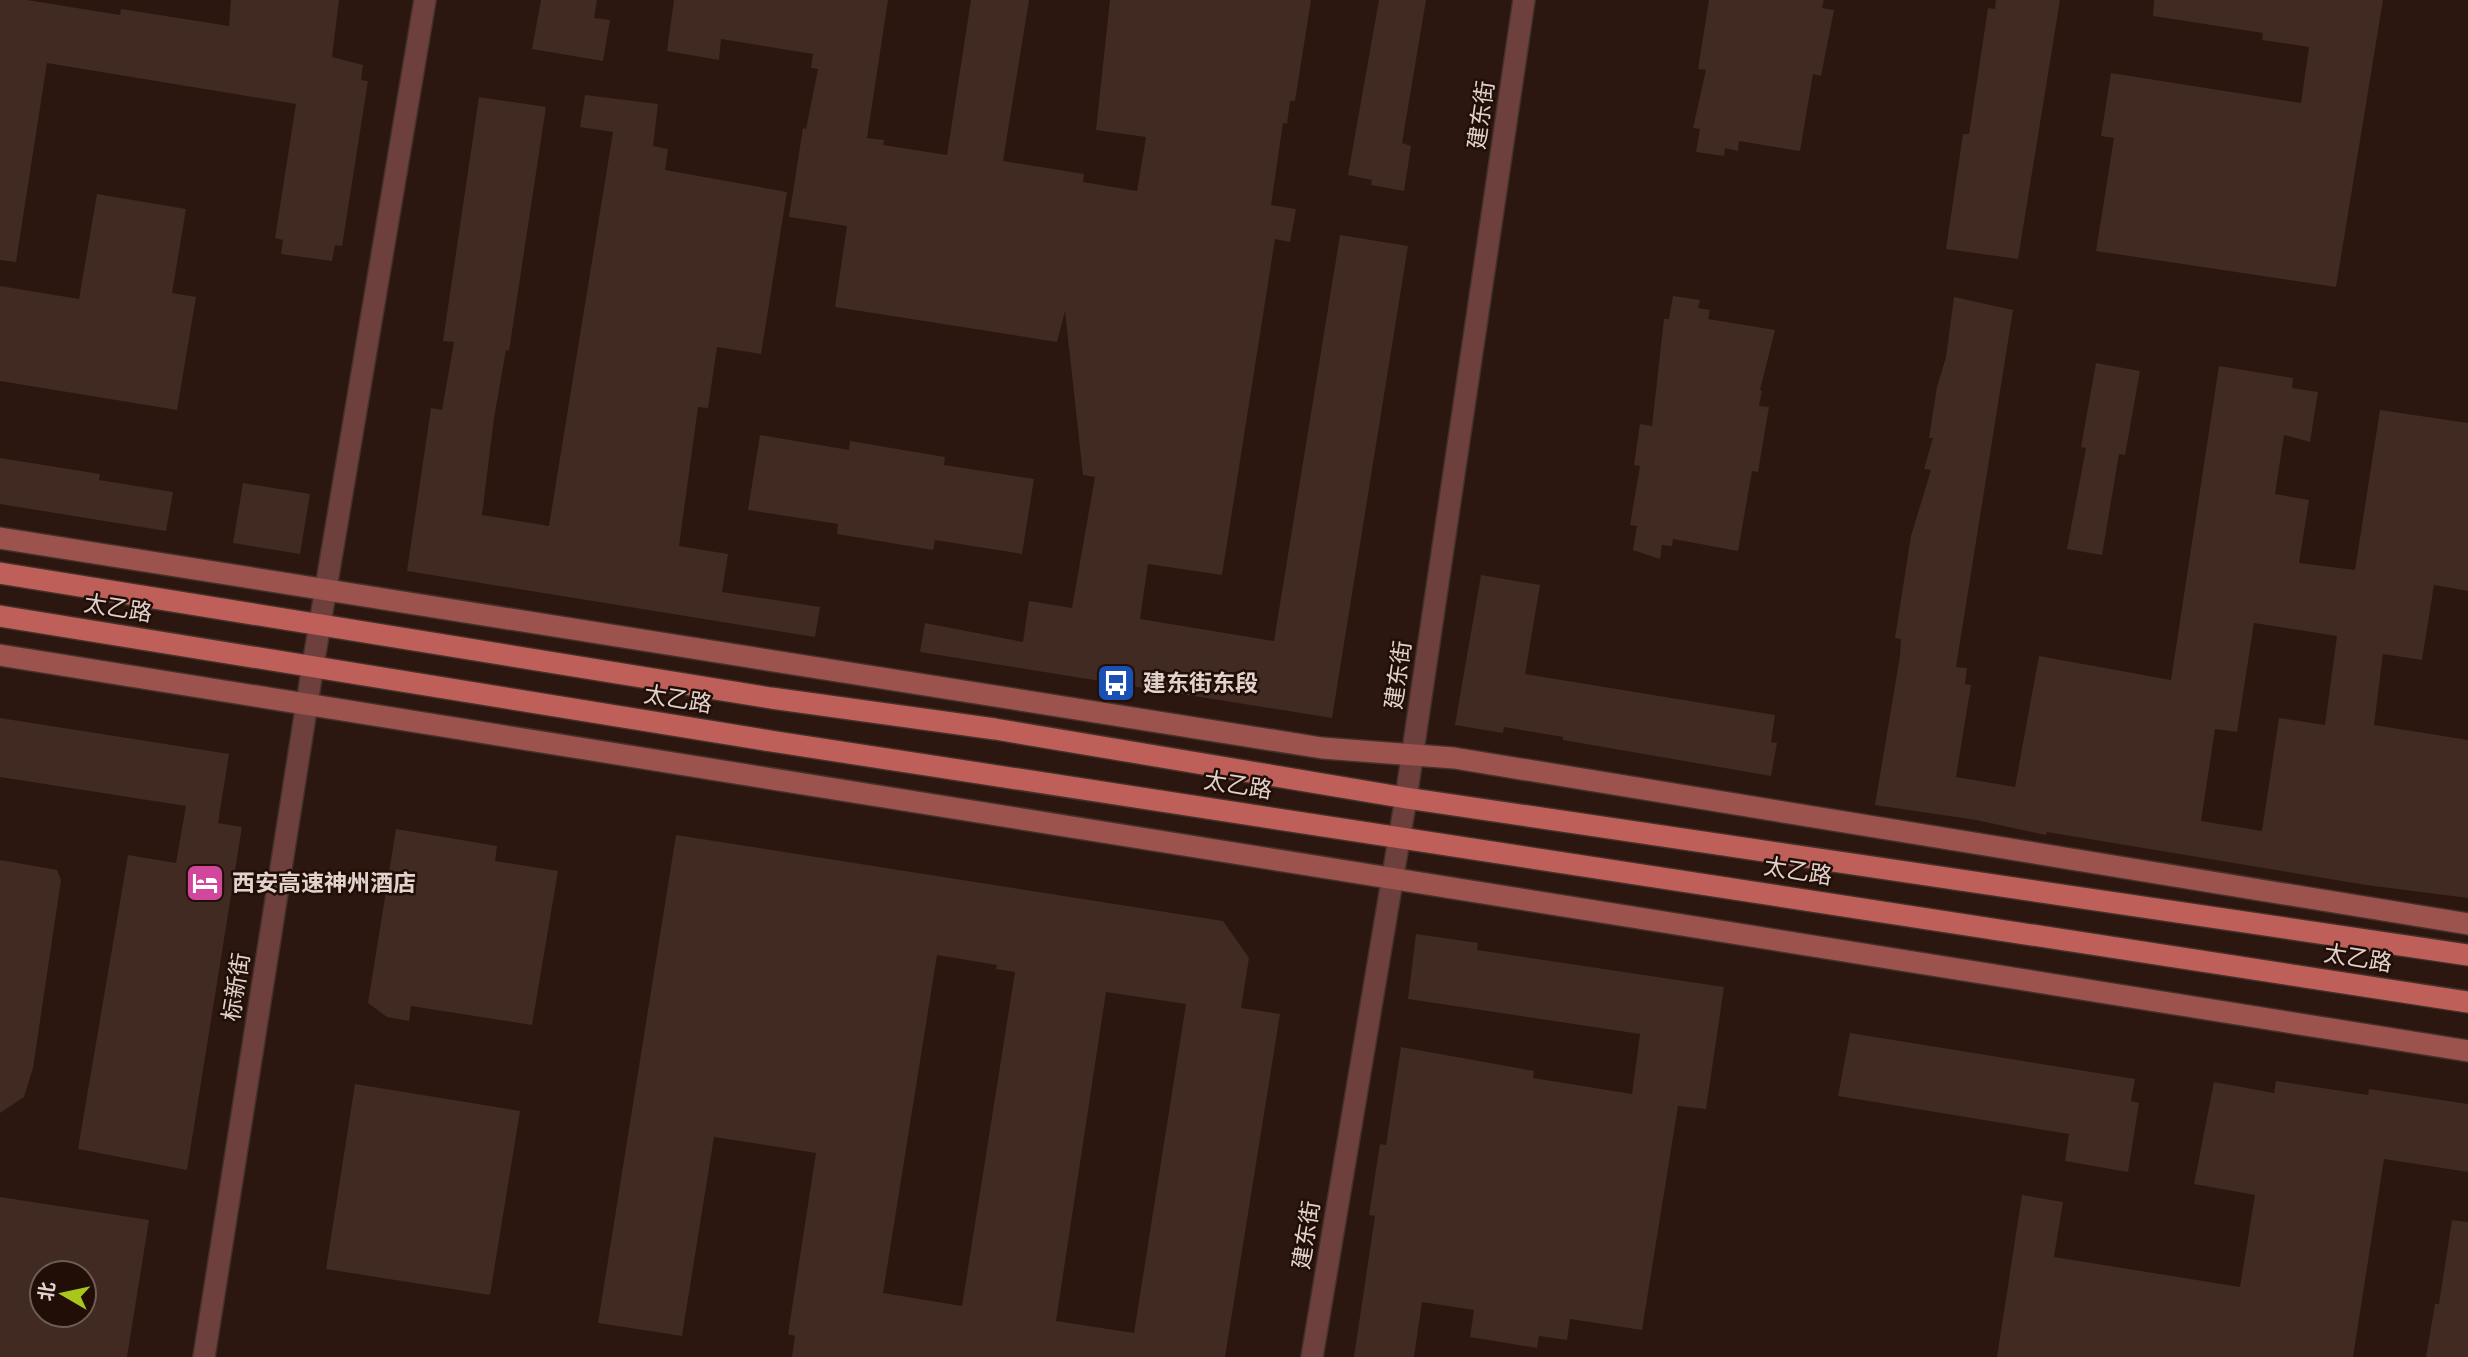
<svg xmlns="http://www.w3.org/2000/svg" width="2468" height="1357" viewBox="0 0 2468 1357" font-family="'Sofia Sans Condensed','Noto Sans SC',sans-serif">
<style>
.building{fill:#402a22;fill-rule:evenodd}
.lines{fill:none;stroke-linecap:round;stroke-linejoin:round}
.tertiary-casing{stroke:#44312a;stroke-width:24}
.secondary-casing{stroke:#44312a;stroke-width:24}
.primary-casing{stroke:#44312a;stroke-width:24}
.tertiary{stroke:#6e403d;stroke-width:21}
.secondary{stroke:#9c524d;stroke-width:21}
.primary{stroke:#bf5f5a;stroke-width:21}
.labels{text-anchor:middle;stroke-width:5;stroke-linejoin:round;paint-order:stroke}
.street-label{font-size:23px;fill:#e1d2cd;stroke:#210e06}
.poi-label{font-size:23px;font-weight:bold;fill:#e1d2cd;stroke:#210e06;text-anchor:start}
</style>
<rect width="100%" height="100%" fill="#2b170f"/>
<g class="building">
<path d="M0 0H27L120 15 121 9 229 26 231 0H339L332 57 363 65 361 80 368 81 342 246 335 245 332 261 281 254 283 240 275 238 296 104 47 63 16 262 0 260Z"/>
<path d="M541 0H597L594 18 610 20 603 61 532 49Z"/>
<path d="M674 0H888L867 138 884 140 883 145 947 155 971 0H1029L1003 161 1084 174 1083 182 1137 191 1146 137 1096 130 1110 0H1311L1295 101H1290L1287 124 1283 123 1271 205 1296 209 1290 242 1275 239 1222 575 1148 564 1140 619 1274 641 1340 235 1408 246 1332 718 920 652 925 623 1023 642 1029 601 1072 608 1095 477 1083 475 1065 311 1057 342 835 307 847 226 789 217 803 128 806 129 818 69 811 68 813 54 721 39 719 60 667 51Z"/>
<path d="M1379 0H1426L1402 143 1411 146 1404 191 1371 185 1372 180 1348 175Z"/>
<path d="M1709 0H1824L1822 8 1834 10 1821 76 1813 74 1800 151 1739 141 1738 151 1725 148 1724 156 1696 152 1700 129 1693 128 1706 70 1698 69Z"/>
<path d="M1996 0H2060L2018 259 1946 249 1963 134H1969L1988 8 1995 9Z"/>
<path d="M2154 0H2383L2336 287 2096 251 2114 138 2101 136 2111 73 2301 103 2309 47 2262 40 2263 33 2153 16Z"/>
<path d="M585 95 658 104 653 146 668 149 665 170 787 192 761 354 717 347 708 408 698 407 679 546 728 554 722 592 820 607 815 637 407 571 431 408 442 410 454 342 443 341 479 97 546 107 509 351 506 350 494 418 482 515 549 526 613 132 580 127Z"/>
<path d="M97 194 186 209 172 293 196 297 177 410 0 381V286L79 299Z"/>
<path d="M1673 296 1700 300 1698 308 1710 310 1708 319 1775 330 1760 390 1762 391 1759 406 1769 407 1758 472 1752 471 1738 551 1673 539 1672 546 1662 545 1660 559 1633 550 1637 526 1630 525 1640 466 1634 465 1640 424 1652 426 1664 319H1669Z"/>
<path d="M1954 297 2013 310 1956 667 1967 668 1965 684 1971 685 1956 777 2015 787 2039 656 2171 680 2219 366 2293 378 2292 388 2318 392 2310 442 2284 435 2275 494 2309 500 2299 563 2355 570 2380 410 2468 423V591L2434 585 2422 660 2383 654 2374 725 2468 740V898L2366 885 2047 832 2046 835 1976 820 1875 805 1900 656 1901 639 1895 638 1911 536 1931 470 1924 469 1933 438H1929L1937 387 1946 357ZM2254 623 2337 636 2325 725 2279 718 2262 831 2201 821 2215 729 2237 732Z"/>
<path d="M2096 363 2140 371 2125 455 2119 454 2102 555 2067 549 2086 448 2081 447Z"/>
<path d="M760 435 849 450 850 441 945 457 944 465 1034 479 1022 554 935 540 933 550 837 534 838 524 748 510Z"/>
<path d="M0 458 100 474 99 480 173 492 166 531 0 504Z"/>
<path d="M243 483 310 494 300 554 233 543Z"/>
<path d="M1481 575 1540 585 1525 674 1775 715 1771 742 1777 743 1771 776 1563 740V737L1504 727 1503 733 1455 725Z"/>
<path d="M0 718 229 754 218 823 242 827 187 1170 78 1149 128 855 176 863 186 806 0 777Z"/>
<path d="M396 829 497 846 495 861 558 871 532 1025 411 1006 409 1021 387 1017 368 1003Z"/>
<path d="M676 835 1223 921 1249 958 1241 1008 1280 1014 1225 1357H792L795 1336 788 1334 816 1153 714 1137 682 1336 598 1323ZM937 955 997 965 996 969 1015 972 962 1306 883 1293ZM1106 992 1186 1004 1134 1333 1056 1321Z"/>
<path d="M0 860 57 870 61 880 33 1068 24 1097 0 1113Z"/>
<path d="M1416 934 1478 943 1477 950 1724 987 1706 1109 1678 1106 1642 1330 1570 1319 1567 1340 1539 1336 1537 1348 1470 1337 1474 1310 1422 1302 1414 1357H1354L1375 1216 1369 1215 1380 1144 1386 1145 1401 1047 1534 1071 1533 1078 1632 1094 1640 1034 1408 999Z"/>
<path d="M1850 1033 2135 1079 2131 1101 2139 1103 2128 1172 2065 1161 2069 1134 1838 1096Z"/>
<path d="M2276 1081 2368 1095 2369 1089 2468 1104V1172L2384 1159 2353 1357H1997L2022 1195 2063 1202 2054 1257 2240 1287 2255 1195 2194 1184 2214 1082 2274 1093Z"/>
<path d="M355 1084 520 1111 490 1295 326 1269Z"/>
<path d="M0 1197 149 1220 127 1357H0ZM42 1273H84V1315H42Z"/>
<path d="M2452 1220 2468 1222V1357H2426L2435 1304H2439Z"/>
</g>
<g class="lines">
<g class="tertiary-casing">
<g id="tertiary">
<path d="M204 1357 313 665 425 0"/>
<path d="M1312 1357 1406 798 1524 0"/>
</g>
</g>
<g class="secondary-casing">
<g id="secondary">
<path d="M0 538 1322 748 1454 758 2468 924"/>
<path d="M0 655 2468 1051"/>
</g>
</g>
<g class="primary-casing">
<g id="primary">
<path d="M0 573 771 698 995 729 1406 798 2468 955"/>
<path d="M0 616 777 742 2468 1002"/>
</g>
</g>
<use href="#tertiary" class="tertiary"/>
<use href="#secondary" class="secondary"/>
<use href="#primary" class="primary"/>
</g>
<defs>
<g id="bus-square" transform="scale(2.0125)"><rect x="-9" y="-9" width="18" height="18" rx="4" fill="#1a4fb4" stroke="#210e06"/><path d="M-5-6H5V4H4V6H2V4H-2V6H-4V4H-5ZM-3.5-4V0h7V-4ZM-3.5 1.2v1.5H-2V1.2ZM2 1.2v1.5H3.5V1.2Z" fill="#fff"/></g>
<g id="hotel-square" transform="scale(2.0125)"><rect x="-9" y="-9" width="18" height="18" rx="4" fill="#d1479c" stroke="#210e06"/><path d="M-6-4.5h1.5V1H6V5H4.5V3h-9V5H-6ZM-4 0a1.8 1.8 0 1 1 3.6 0ZM.5 0V-2.5h3Q6-2.5 6 0Z" fill="#fff"/></g>
</defs>
<g fill-rule="evenodd">
<use href="#bus-square" x="1116" y="683"/>
<use href="#hotel-square" x="205" y="883"/>
</g>
<g class="labels">
<g class="street-label">
<text transform="translate(1481 115) rotate(-82)" y="8">建东街</text>
<text transform="translate(118 608) rotate(9)" y="8">太乙路</text>
<text transform="translate(1398 675) rotate(-82)" y="8">建东街</text>
<text transform="translate(678 699) rotate(9)" y="8">太乙路</text>
<text transform="translate(1238 785) rotate(9)" y="8">太乙路</text>
<text transform="translate(1798 871) rotate(9)" y="8">太乙路</text>
<text transform="translate(2358 958) rotate(9)" y="8">太乙路</text>
<text transform="translate(236 987) rotate(-81)" y="8">标新街</text>
<text transform="translate(1306 1235) rotate(-81)" y="8">建东街</text>
</g>
<g class="poi-label">
<text x="1143" y="691">建东街东段</text>
<text x="232" y="891">西安高速神州酒店</text>
</g>
</g>
<g transform="translate(63 1294) rotate(279)"><circle r="33" fill="#210e06" stroke="#6e5c56" stroke-width="2"/>
<path d="M0-5L12 26L0 18L-12 26Z" fill="#a9c71a"/>
<text y="-10" font-size="19" font-weight="bold" text-anchor="middle" fill="#e1d2cd">北</text>
</g>
</svg>
